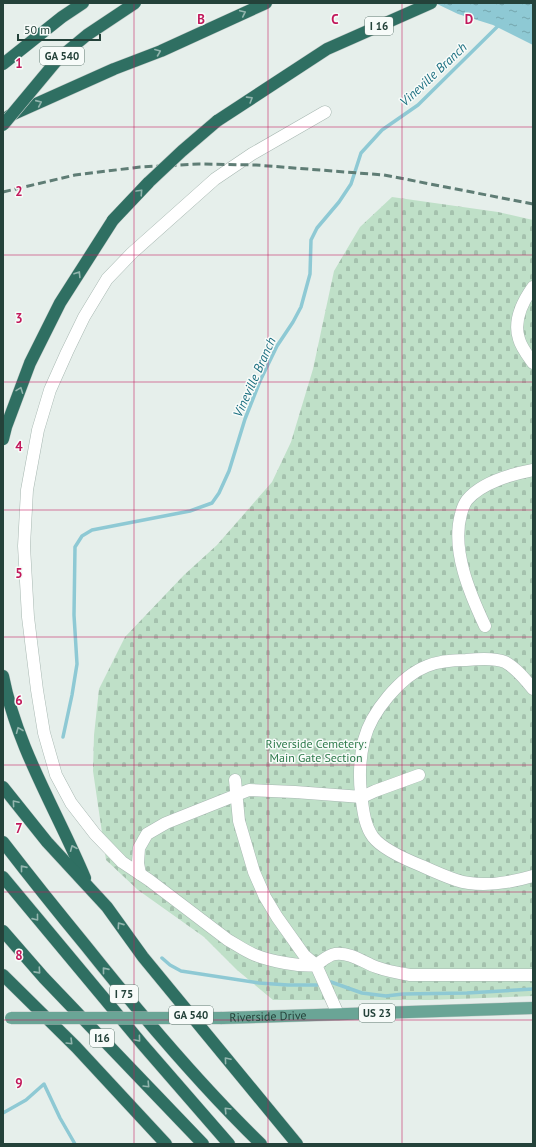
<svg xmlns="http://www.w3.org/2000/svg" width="536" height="1147" viewBox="0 0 536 1147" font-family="'PT Sans',sans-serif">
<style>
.cemetery{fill:url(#cemetery-stones)}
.water{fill:url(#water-ripples)}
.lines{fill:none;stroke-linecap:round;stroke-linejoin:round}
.stream{stroke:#8ec9d4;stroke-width:3.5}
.minor-casing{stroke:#a8b8b2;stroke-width:13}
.major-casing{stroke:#c2cac8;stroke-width:13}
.highway-casing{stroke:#c2cac8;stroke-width:13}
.minor{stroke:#fff;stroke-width:12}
.major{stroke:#6aa596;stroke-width:12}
.highway{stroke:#2f6f62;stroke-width:12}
.rail{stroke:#5f7d75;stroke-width:3;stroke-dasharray:8 4;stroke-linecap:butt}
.major-bridge-casing{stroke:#c2cac8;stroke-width:13;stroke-linecap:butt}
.highway-bridge-casing{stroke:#c2cac8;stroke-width:13;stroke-linecap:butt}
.major-bridge{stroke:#6aa596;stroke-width:12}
.highway-bridge{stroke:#2f6f62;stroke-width:12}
.oneway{stroke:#93b5ae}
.grid{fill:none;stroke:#c2185b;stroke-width:1;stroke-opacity:0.55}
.labels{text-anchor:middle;stroke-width:3;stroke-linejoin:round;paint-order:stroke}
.shield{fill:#f7fbf9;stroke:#637a73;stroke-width:1}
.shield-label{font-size:11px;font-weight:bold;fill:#24423a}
.park-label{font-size:12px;fill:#2d7a4b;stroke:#f7fbf9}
.street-label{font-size:12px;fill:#24423a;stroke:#f7fbf9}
.water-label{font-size:13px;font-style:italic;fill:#1c6f80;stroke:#f7fbf9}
.grid-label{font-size:13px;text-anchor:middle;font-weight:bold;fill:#c2185b;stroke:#f7fbf9;stroke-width:3;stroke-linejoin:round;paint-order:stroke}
</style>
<defs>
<pattern id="cemetery-stones" width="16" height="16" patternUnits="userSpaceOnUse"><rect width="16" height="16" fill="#bfe0c8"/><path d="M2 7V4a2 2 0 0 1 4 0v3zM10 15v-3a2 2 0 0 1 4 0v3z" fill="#a4c1ad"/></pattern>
<pattern id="water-ripples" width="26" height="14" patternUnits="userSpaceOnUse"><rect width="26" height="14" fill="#8ec9d4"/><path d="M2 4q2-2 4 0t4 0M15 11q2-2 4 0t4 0" fill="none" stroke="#74a5ad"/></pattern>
</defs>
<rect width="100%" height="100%" fill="#e6efeb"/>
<path class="cemetery" d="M392 197 498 212 533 220V996L430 1000H273L237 970 204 937 138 890 106 860 93 771 94 735 99 689 125 637 184 575 217 545 272 482 291 442 313 369 334 271 360 227Z"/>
<path class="water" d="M435 3H533V45L493 25 458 14Z"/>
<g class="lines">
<g class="stream">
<path d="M63 737 72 695 77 664 74 615 75 547 82 536 92 530 190 511 212 503 219 493 229 471 245 419 260 381 277 346 293 322 301 307 310 274 311 240 317 228 339 202 351 184 361 153 382 130 418 105 500 24"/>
<path d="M162 958 170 965 181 971 259 983 288 985H317"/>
<path d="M331 982 362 993 386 996 403 994 467 993 533 989"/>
<path d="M3 1113 26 1100 44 1084 60 1118 75 1144"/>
</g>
<g class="minor-casing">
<g id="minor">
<path d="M325 112 252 154 215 179 132 253 107 279 84 317 67 352 50 390 38 430 27 490 24 546 28 617 37 690 44 733 56 775 71 803 95 834 122 862 149 880 228 940C237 945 245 951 255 955 270 961 300 967 316 965L338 1014"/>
<path d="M533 287C523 301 513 321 519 339 521 347 528 356 533 363"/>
<path d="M485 626C470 594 451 550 461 514 462 510 464 504 467 500 481 483 512 474 533 470"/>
<path d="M533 689C525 679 516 668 505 662 496 658 476 659 466 660 453 660 439 661 427 666 401 676 371 712 364 740 360 757 359 776 361 794 363 808 364 825 373 837 383 850 407 860 422 866 433 871 444 876 456 880 480 888 509 883 533 876"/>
<path d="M235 780 239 821 254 872 265 897 277 917 304 955 316 965C322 961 328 955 335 954 350 952 363 962 376 967 387 971 398 973 410 975H533"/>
<path d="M140 874 138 863 139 848 147 834 166 823 249 790 295 792 362 797 375 791 419 775"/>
</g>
</g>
<g class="major-casing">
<g id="major">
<path id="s1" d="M222 1018 533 1008"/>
</g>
</g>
<g class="highway-casing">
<g id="highway">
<path d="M3 64 62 17 83 3"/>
<path d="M9 116 114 69 161 51 266 3"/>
<path d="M217 121 327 49 431 3"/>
<path d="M3 439 6 427 30 363 60 303 113 220"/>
<path d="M3 676C17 748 57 811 85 878"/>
<path d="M3 787 47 842 107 907 143 957 297 1144"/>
<path d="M3 842C30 877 58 912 86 946 141 1015 198 1083 261 1144"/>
<path d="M3 877 143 1045 229 1144"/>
<path d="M3 931 44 978 203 1144"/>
<path d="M3 975 76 1047 166 1144"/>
</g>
</g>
<use href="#minor" class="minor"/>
<use href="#major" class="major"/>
<use href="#highway" class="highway"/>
<path class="rail" d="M3 192 75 175 140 167 199 164 256 165 384 175 533 204"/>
<g class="major-bridge-casing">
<path id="major-bridge" d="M11 1018H222"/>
</g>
<g class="highway-bridge-casing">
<g id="highway-bridge">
<path d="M3 125 58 59 87 35 135 3"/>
<path d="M113 220 149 182 182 151 217 121"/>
</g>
</g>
<use href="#major-bridge" class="major-bridge"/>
<use href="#highway-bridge" class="highway-bridge"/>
</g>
<defs><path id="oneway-chevron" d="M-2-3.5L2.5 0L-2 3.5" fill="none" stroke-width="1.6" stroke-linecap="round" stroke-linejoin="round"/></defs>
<g class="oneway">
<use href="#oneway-chevron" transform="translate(243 13) rotate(-25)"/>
<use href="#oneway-chevron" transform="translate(158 52) rotate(-22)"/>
<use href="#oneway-chevron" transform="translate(250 99) rotate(-32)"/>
<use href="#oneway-chevron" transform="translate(39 103) rotate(-24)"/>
<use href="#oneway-chevron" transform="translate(140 192) rotate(-47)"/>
<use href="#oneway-chevron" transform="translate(78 274) rotate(-58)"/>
<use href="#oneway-chevron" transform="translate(20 390) rotate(-69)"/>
<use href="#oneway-chevron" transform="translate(19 730) rotate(-112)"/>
<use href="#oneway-chevron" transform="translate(15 803) rotate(-130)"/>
<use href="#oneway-chevron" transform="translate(73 848) rotate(-113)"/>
<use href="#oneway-chevron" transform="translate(23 868) rotate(-129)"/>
<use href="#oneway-chevron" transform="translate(36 918) rotate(51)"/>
<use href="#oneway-chevron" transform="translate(120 925) rotate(-125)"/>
<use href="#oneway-chevron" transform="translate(105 970) rotate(-129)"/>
<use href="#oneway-chevron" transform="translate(38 971) rotate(48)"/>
<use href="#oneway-chevron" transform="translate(138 1039) rotate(50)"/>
<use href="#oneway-chevron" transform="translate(70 1042) rotate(45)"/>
<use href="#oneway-chevron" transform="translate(227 1060) rotate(-130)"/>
<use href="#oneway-chevron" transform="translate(147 1085) rotate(46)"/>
<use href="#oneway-chevron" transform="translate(227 1110) rotate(-134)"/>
</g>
<path class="grid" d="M134 3V1144M268 3V1144M402 3V1144M3 127H533M3 255H533M3 382H533M3 510H533M3 637H533M3 765H533M3 892H533M3 1020H533"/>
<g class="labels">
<g class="shield">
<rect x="365" y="17" width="28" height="18" rx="3"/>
<rect x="40" y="47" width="44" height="18" rx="3"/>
<rect x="110" y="985" width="28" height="18" rx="3"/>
<rect x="359" y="1004" width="36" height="18" rx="3"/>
<rect x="169" y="1006" width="44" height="18" rx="3"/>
<rect x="90" y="1029" width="24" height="18" rx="3"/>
</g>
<g class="shield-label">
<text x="379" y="30">I 16</text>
<text x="62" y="60">GA 540</text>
<text x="124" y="998">I 75</text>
<text x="377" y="1017">US 23</text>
<text x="191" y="1019">GA 540</text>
<text x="102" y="1042">I16</text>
</g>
<g class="park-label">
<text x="316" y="748">Riverside Cemetery:<tspan x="316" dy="14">Main Gate Section</tspan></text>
</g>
<g class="street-label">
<text dy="4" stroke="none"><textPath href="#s1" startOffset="46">Riverside Drive</textPath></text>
</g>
<g class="water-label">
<text transform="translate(433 74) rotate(-43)" y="5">Vineville Branch</text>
<text transform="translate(254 377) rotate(-66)" y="5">Vineville Branch</text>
</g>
</g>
<g class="grid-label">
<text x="201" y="24">B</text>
<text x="335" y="24">C</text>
<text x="469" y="24">D</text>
<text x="19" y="68">1</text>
<text x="19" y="196">2</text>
<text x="19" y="323">3</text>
<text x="19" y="451">4</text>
<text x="19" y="578">5</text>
<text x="19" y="705">6</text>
<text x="19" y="833">7</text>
<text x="19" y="960">8</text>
<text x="19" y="1088">9</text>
</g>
<rect width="536" height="1147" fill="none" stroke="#24423a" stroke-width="8"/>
<path d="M18 34v6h82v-6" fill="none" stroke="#24423a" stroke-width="2"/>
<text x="24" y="34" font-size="12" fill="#24423a" stroke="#f7fbf9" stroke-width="3" paint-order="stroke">50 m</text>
</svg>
